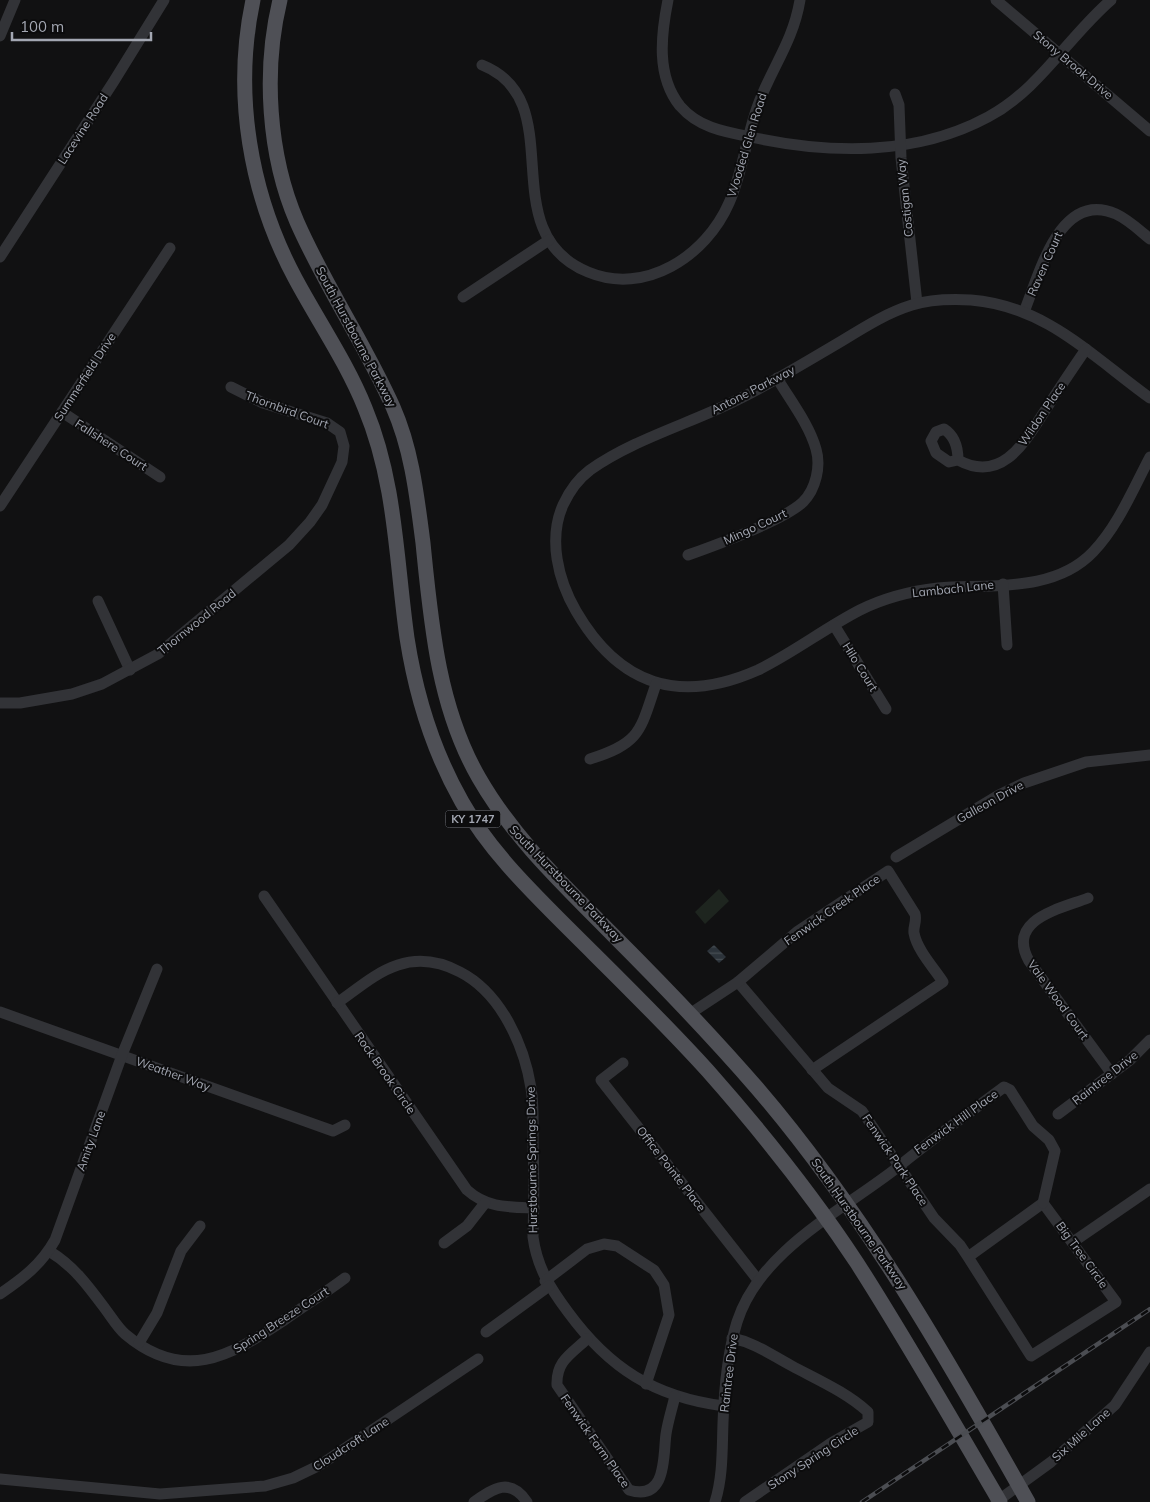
<svg xmlns="http://www.w3.org/2000/svg" width="1150" height="1502" viewBox="0 0 1150 1502" font-family="Mulish,sans-serif">
<style>
.green{fill:#1e251f}
.water{fill:url(#water-rules)}
.lines{fill:none;stroke-linecap:round;stroke-linejoin:round}
.minor{stroke:#323337;stroke-width:11}
.major{stroke:#4f5056;stroke-width:15}
.rail-casing{stroke:#4b4d52;stroke-width:4.5}
.rail{stroke:#0c0c0d;stroke-width:2.5;stroke-dasharray:8;stroke-linecap:butt}
.labels{text-anchor:middle;stroke-width:4;stroke-linejoin:round;paint-order:stroke}
.shield{fill:#0c0c0d;stroke:#767880;stroke-width:1}
.shield-label{font-size:11px;font-weight:bold;fill:#a3a7b2}
.street-label{font-size:12px;fill:#a3a7b2;stroke:#0c0c0d}
</style>
<defs>
<pattern id="water-rules" width="6" height="5" patternUnits="userSpaceOnUse" patternTransform="scale(1.25)"><rect width="6" height="5" fill="#2c333a"/><path d="M0 2.5h6" fill="none" stroke="#474e54"/></pattern>
</defs>
<rect width="100%" height="100%" fill="#111112"/>
<path class="green" d="M719 889 729 901 705 924 695 912Z"/>
<path class="water" d="M714 945 726 957 719 963 707 951Z"/>
<g class="lines">
<g class="minor">
<path d="M668 0C661 35 656 76 680 106 699 128 725 132 751 137 829 154 916 156 988 117 1039 90 1068 37 1111 0"/>
<path d="M996 0 1150 131"/>
<path d="M0 36 15 0"/>
<path d="M482 65C573 101 490 232 588 272 645 296 706 256 729 203 743 172 746 137 758 105 772 67 793 42 800 0"/>
<path d="M895 94 899 105 901 158 917 303"/>
<path d="M0 257 114 81 164 0"/>
<path d="M463 297 549 240"/>
<path d="M1024 312C1039 276 1059 189 1116 214 1129 220 1139 230 1150 239"/>
<path d="M1150 398C1093 357 1046 306 971 300 952 299 931 299 912 305 886 313 863 328 840 342 806 362 772 383 737 400 689 424 634 439 590 470 578 479 569 492 563 505 548 539 558 580 576 611 619 685 679 705 758 670 793 653 825 628 860 610 884 598 912 591 938 588 989 584 1054 593 1093 552 1118 526 1133 489 1150 457"/>
<path d="M62 412 160 477"/>
<path d="M958 460 949 462 936 453 931 441 936 432 944 429C955 436 958 448 958 460 1004 485 1027 438 1048 406 1060 387 1073 368 1086 349"/>
<path d="M0 506 170 248"/>
<path d="M688 555C716 545 783 521 803 502 816 489 821 466 816 449 809 424 790 400 777 378"/>
<path d="M1003 584 1007 645"/>
<path d="M98 601 130 670"/>
<path d="M834 625 886 709"/>
<path d="M0 703H20L72 694 102 684 158 654 289 545 310 522 322 505 342 462 344 446 340 432 327 423 263 403 231 387"/>
<path d="M590 759C641 743 640 731 656 684"/>
<path d="M896 857 999 795 1024 783 1086 762 1150 755"/>
<path d="M264 896 467 1190C487 1208 508 1207 534 1208"/>
<path d="M1088 898C1060 909 1006 919 1029 961L1112 1074"/>
<path d="M738 982 828 1088 862 1111 934 1218 960 1245 968 1257 1031 1356 1116 1302 1043 1203 968 1257"/>
<path d="M337 1003C356 990 376 972 398 965 419 958 441 962 460 972 501 993 524 1045 531 1088 534 1106 533 1124 533 1142 534 1173 534 1205 533 1237 537 1267 550 1288 568 1312 609 1368 654 1397 724 1406"/>
<path d="M0 1012 333 1131 345 1125"/>
<path d="M691 1013 738 982 798 931 888 871 915 914C917 921 913 927 914 933 917 950 934 968 943 982L812 1070"/>
<path d="M623 1063 601 1080 758 1280"/>
<path d="M1058 1114 1130 1060 1150 1040"/>
<path d="M1073 1242 1150 1189"/>
<path d="M444 1243 467 1226 485 1203"/>
<path d="M49 1251C74 1266 89 1287 106 1310 112 1318 118 1328 125 1334 183 1383 229 1357 283 1321 304 1306 325 1293 345 1278"/>
<path d="M545 1281 587 1249 604 1244 617 1246 654 1270 664 1285 669 1315 646 1384"/>
<path d="M0 1294C23 1278 41 1265 55 1240L122 1055 157 969"/>
<path d="M486 1332 549 1286"/>
<path d="M732 1338C756 1343 771 1355 792 1366 818 1380 846 1392 868 1412V1422L831 1443 745 1502"/>
<path d="M587 1339C571 1354 556 1361 557 1385L629 1490C668 1502 663 1454 666 1434 668 1421 672 1409 675 1396"/>
<path d="M139 1343 157 1313 181 1251 200 1226"/>
<path d="M0 1479 160 1494 265 1486 293 1478 320 1465 478 1359"/>
<path d="M474 1502C494 1488 510 1477 527 1502"/>
<path d="M715 1502C723 1477 722 1449 723 1423 724 1393 728 1351 737 1322 760 1250 842 1211 898 1167 932 1139 968 1114 1004 1087L1010 1090 1033 1126 1049 1140 1055 1151 1043 1203"/>
<path d="M996 1502 1051 1462 1115 1405 1150 1352"/>
</g>
<g class="major">
<path d="M253 0C233 94 250 194 295 278 318 321 347 363 365 408 396 482 396 560 407 638 416 696 433 751 462 802 488 848 525 885 562 922 611 971 661 1019 708 1071 761 1131 813 1196 857 1263 907 1341 953 1422 1000 1502"/>
<path d="M280 0C263 70 268 155 297 222 325 286 365 344 393 407 412 450 417 497 423 543 431 623 438 707 479 778 514 839 565 886 614 936 663 985 711 1035 757 1088 865 1214 947 1358 1028 1502"/>
</g>
<g class="rail-casing">
<path id="rail" d="M862 1502 1150 1309"/>
</g>
<use href="#rail" class="rail"/>
</g>
<g class="labels">
<rect class="shield" x="445.5" y="810.5" width="55" height="17" rx="4"/>
<g class="shield-label">
<text x="473" y="823">KY 1747</text>
</g>
<g class="street-label">
<text transform="translate(1073 65) rotate(40)" y="4">Stony Brook Drive</text>
<text transform="translate(83 129) rotate(-57)" y="4">Lacevine Road</text>
<text transform="translate(747 145) rotate(-73)" y="4">Wooded Glen Road</text>
<text transform="translate(905 198) rotate(-96)" y="4">Costigan Way</text>
<text transform="translate(1045 264) rotate(-66)" y="4">Raven Court</text>
<text transform="translate(356 337) rotate(62)" y="4">South Hurstbourne Parkway</text>
<text transform="translate(85 377) rotate(-57)" y="4">Summerfield Drive</text>
<text transform="translate(753 390) rotate(-27)" y="4">Antone Parkway</text>
<text transform="translate(287 410) rotate(20)" y="4">Thornbird Court</text>
<text transform="translate(1042 414) rotate(-56)" y="4">Wildon Place</text>
<text transform="translate(111 445) rotate(33)" y="4">Fallshere Court</text>
<text transform="translate(755 527) rotate(-25)" y="4">Mingo Court</text>
<text transform="translate(953 589) rotate(-6)" y="4">Lambach Lane</text>
<text transform="translate(197 622) rotate(-39)" y="4">Thornwood Road</text>
<text transform="translate(860 667) rotate(58)" y="4">Hilo Court</text>
<text transform="translate(990 802) rotate(-29)" y="4">Galleon Drive</text>
<text transform="translate(566 884) rotate(46)" y="4">South Hurstbourne Parkway</text>
<text transform="translate(832 910) rotate(-35)" y="4">Fenwick Creek Place</text>
<text transform="translate(1058 1000) rotate(54)" y="4">Vale Wood Court</text>
<text transform="translate(385 1073) rotate(55)" y="4">Rock Brook Circle</text>
<text transform="translate(173 1074) rotate(20)" y="4">Weather Way</text>
<text transform="translate(1105 1078) rotate(-38)" y="4">Raintree Drive</text>
<text transform="translate(956 1122) rotate(-36)" y="4">Fenwick Hill Place</text>
<text transform="translate(91 1141) rotate(-70)" y="4">Amity Lane</text>
<text transform="translate(532 1160) rotate(-91)" y="4">Hurstbourne Springs Drive</text>
<text transform="translate(895 1160) rotate(56)" y="4">Fenwick Park Place</text>
<text transform="translate(671 1169) rotate(52)" y="4">Office Pointe Place</text>
<text transform="translate(859 1224) rotate(55)" y="4">South Hurstbourne Parkway</text>
<text transform="translate(1082 1255) rotate(54)" y="4">Big Tree Circle</text>
<text transform="translate(281 1320) rotate(-33)" y="4">Spring Breeze Court</text>
<text transform="translate(729 1373) rotate(-83)" y="4">Raintree Drive</text>
<text transform="translate(1081 1435) rotate(-42)" y="4">Six Mile Lane</text>
<text transform="translate(595 1441) rotate(55)" y="4">Fenwick Farm Place</text>
<text transform="translate(351 1444) rotate(-33)" y="4">Cloudcroft Lane</text>
<text transform="translate(813 1458) rotate(-33)" y="4">Stony Spring Circle</text>
</g>
</g>
<path d="M12 32v8h139v-8" fill="none" stroke="#a3a7b2" stroke-width="2.5"/>
<text x="20" y="32" font-size="15" fill="#a3a7b2" stroke="#0c0c0d" stroke-width="4" paint-order="stroke">100 m</text>
</svg>
